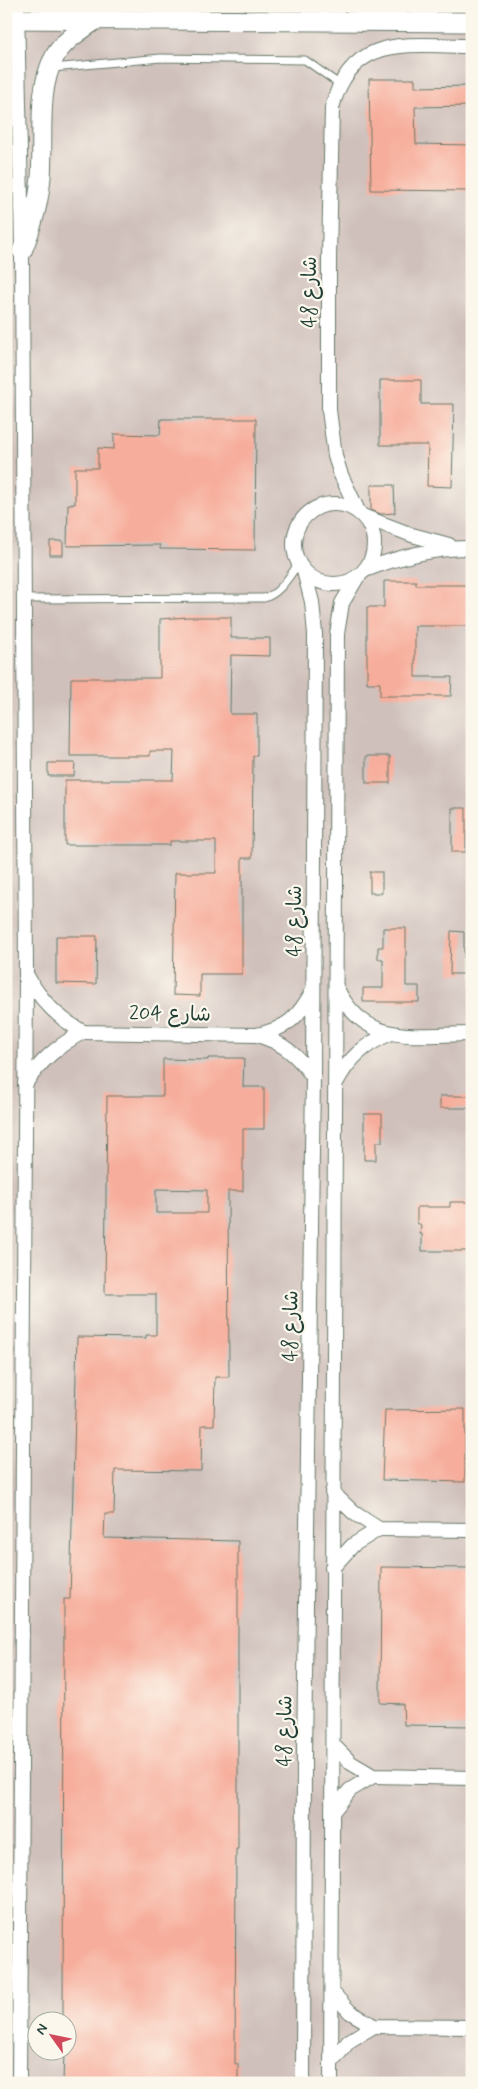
<svg xmlns="http://www.w3.org/2000/svg" width="478" height="2089" viewBox="0 0 478 2089" font-family="Mynerve,'Playpen Sans Arabic',sans-serif">
<style>
.industrial{fill:#cfc0bb;fill-rule:evenodd}
.building{fill:#f7ad9b;fill-rule:evenodd}
.lines{fill:none;stroke-linecap:round;stroke-linejoin:round}
.lane-casing{stroke:#68796a;stroke-width:9}
.street-casing{stroke:#68796a;stroke-width:16}
.secondary-casing{stroke:#68796a;stroke-width:21}
.lane{stroke:#fff;stroke-width:7}
.street{stroke:#fff;stroke-width:14}
.secondary{stroke:#fff;stroke-width:19}
.labels{text-anchor:middle;stroke-width:4.5;stroke-linejoin:round;paint-order:stroke}
.street-label{font-size:20px;fill:#1f3d34;stroke:#fbf7ec}
</style>
<rect width="100%" height="100%" fill="#fbf7ec"/>
<filter id="ink" filterUnits="userSpaceOnUse"><feTurbulence type="fractalNoise" baseFrequency=".02" numOctaves="2"/><feDisplacementMap in="SourceGraphic" scale="10" xChannelSelector="R" yChannelSelector="G"/><feConvolveMatrix kernelMatrix="1 2 1 2 8 2 1 2 1" color-interpolation-filters="sRGB"/></filter>
<filter id="wash" filterUnits="userSpaceOnUse"><feTurbulence type="fractalNoise" baseFrequency=".0096" numOctaves="4" result="noise"/><feDisplacementMap in="SourceGraphic" scale="20" xChannelSelector="R" yChannelSelector="G"/><feGaussianBlur stdDeviation="1.12" result="paint"/><feColorMatrix in="noise" values="0 0 0 0 0 0 0 0 0 0 0 0 0 0 0 0 0 1.4 0 .05"/><feComposite in="paint" operator="in"/></filter>
<g filter="url(#wash)">
<rect width="100%" height="100%" fill="#f0e8ce"/>
<path class="industrial" d="M6 6H472V2083H6ZM38 2022H68V2052H38Z"/>
<g id="blocks">
<g class="building">
<path d="M369 79H415V87L472 86V106L415 107 416 144 472 145V191L371 190Z"/>
<path d="M380 380H421V404H454L452 487 427 486 428 445H380Z"/>
<path d="M161 419H256L255 550 160 549V545L67 546 68 504H75V468H98V448L114 449V434L160 435Z"/>
<path d="M371 485H394L395 513 381 514 371 510Z"/>
<rect x="50" y="541" width="13" height="14"/>
<path d="M384 581H416V585H472V626H415V677H452L451 696H380V683H367V607H384Z"/>
<path d="M188 617H231V638H270V656L231 655 230 714H257V756H253L252 858H242V974H200V996L173 995 175 873H216V841H170V845H65V780H173L174 751H150V756H70L71 678H160V619Z"/>
<rect x="366" y="756" width="24" height="27"/>
<path d="M48 763H75L74 776H48Z"/>
<rect x="452" y="808" width="14" height="44"/>
<rect x="370" y="872" width="12" height="21"/>
<path d="M383 928H406V986H419V1002H363V988H383V959H378V947H383Z"/>
<path d="M451 931 464 932V974H450Z"/>
<path d="M56 936H97L96 984 56 983Z"/>
<path d="M208 1058H244L243 1087H264V1129H243V1191H228L229 1377H215L214 1425H202L201 1471 115 1470 114 1514H105L104 1538 238 1541V1849H236L235 2064H238V2083H63L64 2052H68V2022H63L64 1599H70L77 1337 146 1338V1335H156V1294H105L107 1096H163V1059L208 1060ZM156 1189 207 1190V1213H156Z"/>
<rect x="440" y="1096" width="32" height="12"/>
<path d="M364 1114H382V1142H376V1160H364Z"/>
<path d="M450 1202H472V1251H422V1234H420L421 1225 417 1223V1207H450Z"/>
<path d="M465 1409V1482L382 1480 385 1410Z"/>
<path d="M381 1567 472 1568V1726L404 1725 403 1704 380 1703Z"/>
</g>
</g>
</g>
<g filter="url(#ink)">
<use href="#blocks" fill-opacity="0" stroke="#68796a" stroke-width="1"/>
<g class="lines">
<g class="lane-casing">
<g id="lane">
<path d="M52 68 161 58 305 60 339 84"/>
<path d="M24 599 264 598C280 594 289 576 299 563"/>
</g>
</g>
<g class="street-casing">
<g id="street">
<path d="M17 6 22 251 26 975 19 2083"/>
<circle cx="334" cy="544" r="40"/>
<path d="M358 511 341 475 335 456 329 410V259L332 108C351 32 410 46 472 46"/>
<path d="M365 517 412 535 449 545"/>
<path d="M365 570C400 556 434 548 472 548"/>
<path d="M27 976C41 1001 58 1018 83 1032L256 1035C287 1029 299 1017 313 990"/>
<path d="M336 987C366 1048 414 1034 472 1034"/>
<path d="M257 1035C283 1042 298 1056 313 1077"/>
<path d="M336 1083C349 1058 364 1045 389 1034"/>
<path d="M25 1084C41 1060 59 1045 83 1032"/>
<path d="M332 1492 354 1513 379 1529 472 1530"/>
<path d="M332 1568 353 1545 379 1529"/>
<path d="M333 1745 351 1763 373 1776 472 1778"/>
<path d="M333 1811 350 1790 373 1776"/>
<path d="M332 1992 350 2012 374 2026 472 2027"/>
<path d="M331 2063 349 2041 374 2026"/>
<path d="M303 2083 304 1755 313 1077 315 634 312 602 304 571"/>
<path d="M331 2083 337 634 342 603 358 576"/>
</g>
</g>
<g class="secondary-casing">
<g id="secondary">
<path d="M6 19 472 22"/>
<path d="M22 251C32 227 39 203 41 177 44 140 36 89 55 56 64 40 83 29 98 18"/>
</g>
</g>
<use href="#lane" class="lane"/>
<use href="#street" class="street"/>
<use href="#secondary" class="secondary"/>
</g>
</g>
<g class="labels">
<g class="street-label">
<text transform="translate(309 292) rotate(-90)" y="7">شارع 48</text>
<text transform="translate(294 921) rotate(-90)" y="7">شارع 48</text>
<text transform="translate(170 1013) rotate(1)" y="7">شارع 204</text>
<text transform="translate(290 1326) rotate(-89)" y="7">شارع 48</text>
<text transform="translate(284 1731) rotate(-89)" y="7">شارع 48</text>
</g>
</g>
<rect width="478" height="2089" fill="none" stroke="#fbf7ec" stroke-width="25"/>
<g transform="translate(52 2036) rotate(303)"><circle r="24" fill="#fbf7ec" stroke="#a3ada2"/>
<path d="M0-4L9 19L0 12L-9 19Z" fill="#d1495b"/>
<text y="-8" font-size="14" font-weight="bold" text-anchor="middle" fill="#1f3d34">N</text>
</g>
</svg>
